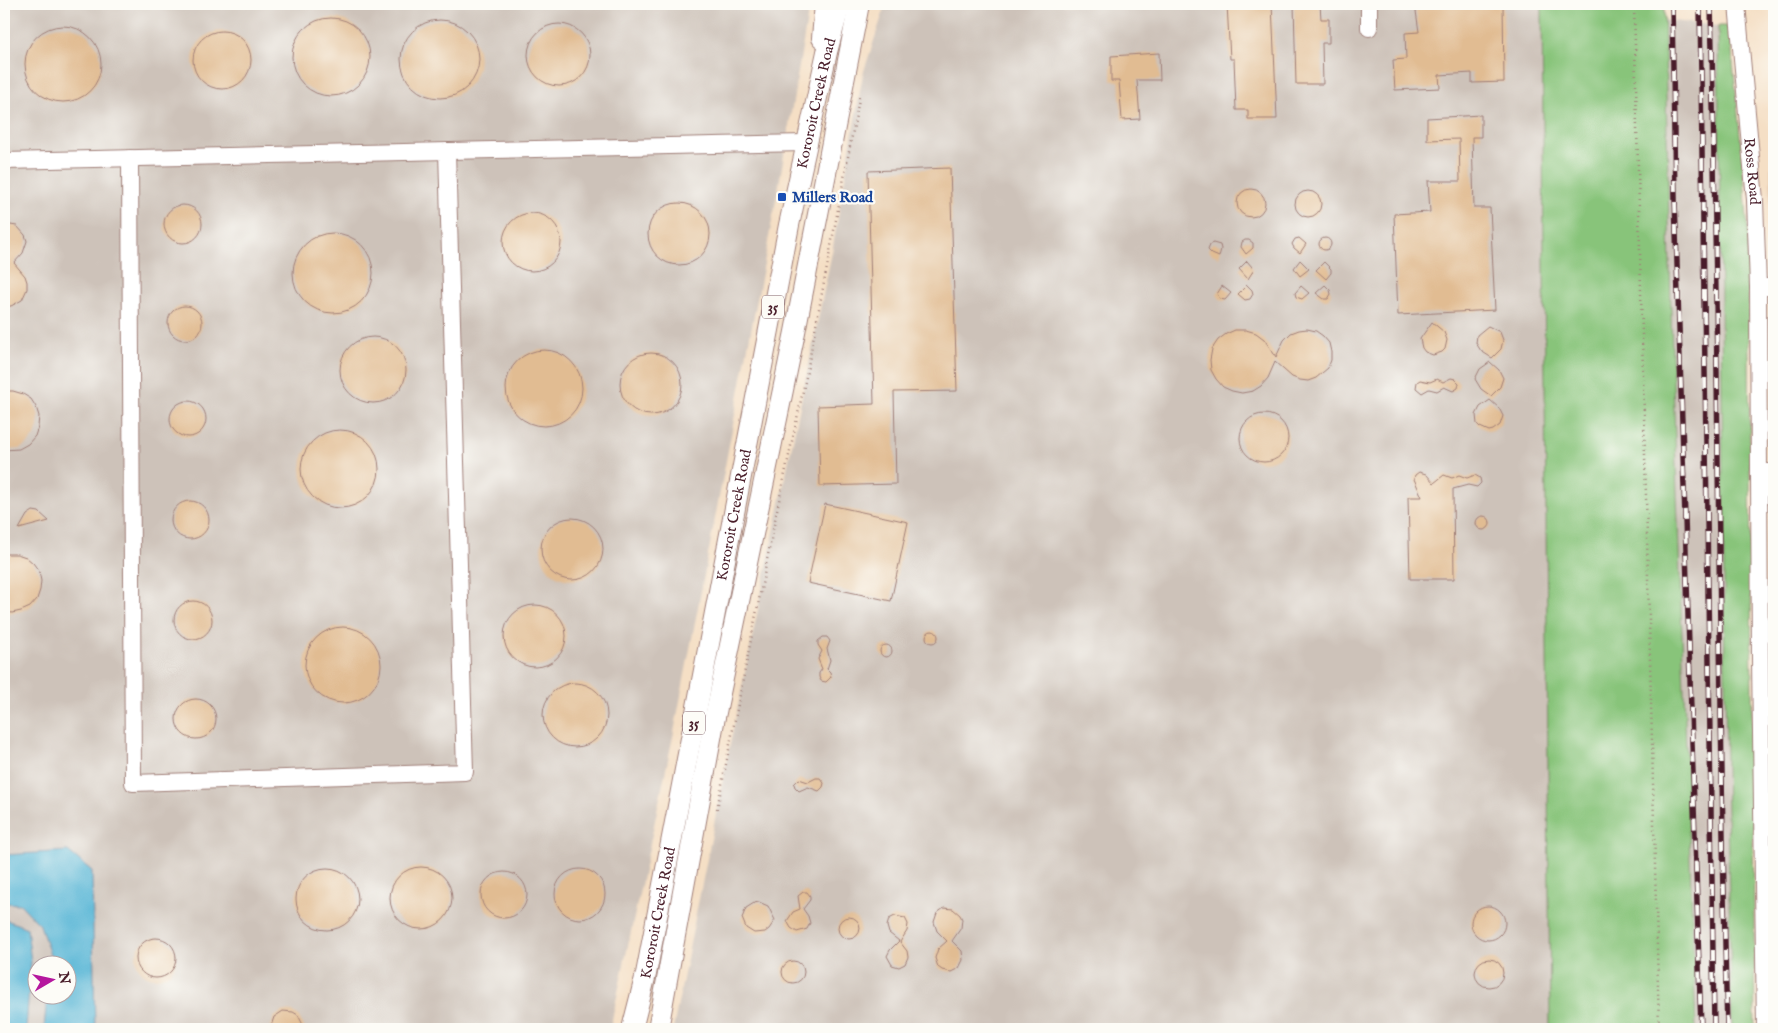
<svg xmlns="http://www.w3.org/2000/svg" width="1778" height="1033" viewBox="0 0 1778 1033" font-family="'IM FELL English',serif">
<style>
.built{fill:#e8cfb5}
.industrial{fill:#cdc2b9;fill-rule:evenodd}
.green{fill:#88c47a;stroke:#697252}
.water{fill:#58b6d6;stroke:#516a80}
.building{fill:#e1bc92}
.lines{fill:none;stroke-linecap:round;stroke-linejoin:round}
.minor-casing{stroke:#a07f78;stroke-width:18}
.major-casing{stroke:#a07f78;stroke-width:22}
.path{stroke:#a07f78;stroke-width:2.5;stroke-dasharray:1 4;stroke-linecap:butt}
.minor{stroke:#fff;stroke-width:16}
.major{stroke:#fff;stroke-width:20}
.rail-casing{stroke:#4a1f2b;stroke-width:5.5}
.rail{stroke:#fdfcf7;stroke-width:4;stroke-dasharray:11;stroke-linecap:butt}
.transit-dot{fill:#1a4fb4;stroke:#fdfcf7;stroke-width:2}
.labels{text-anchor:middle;stroke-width:4.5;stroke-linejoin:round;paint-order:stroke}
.shield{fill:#fdfcf7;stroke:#806168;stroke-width:1}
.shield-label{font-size:14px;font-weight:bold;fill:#4a1f2b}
.street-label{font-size:15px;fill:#4a1f2b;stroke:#fdfcf7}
.transit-label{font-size:15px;font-weight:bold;fill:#164399;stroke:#fdfcf7;text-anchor:start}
</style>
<rect width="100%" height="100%" fill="#fdfcf7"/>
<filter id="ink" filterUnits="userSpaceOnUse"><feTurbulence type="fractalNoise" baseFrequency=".02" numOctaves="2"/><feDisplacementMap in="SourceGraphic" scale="10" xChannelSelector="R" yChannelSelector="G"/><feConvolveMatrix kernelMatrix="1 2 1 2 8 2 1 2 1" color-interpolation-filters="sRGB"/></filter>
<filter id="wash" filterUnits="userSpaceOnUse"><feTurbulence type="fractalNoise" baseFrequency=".0096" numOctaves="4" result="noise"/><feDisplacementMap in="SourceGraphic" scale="20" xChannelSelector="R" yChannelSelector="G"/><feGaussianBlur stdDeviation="1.12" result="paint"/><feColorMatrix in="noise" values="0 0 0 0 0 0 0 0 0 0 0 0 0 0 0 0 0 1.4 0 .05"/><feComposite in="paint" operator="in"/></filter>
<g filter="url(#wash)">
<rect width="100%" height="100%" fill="#f5dfc5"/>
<path class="built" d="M1770 168H1774V299H1771Z"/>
<g class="industrial">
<path d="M4 4H802L808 13 778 190 674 732 610 1029H4ZM38 966H68V996H38Z"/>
<path d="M886 4H1542L1550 1029H673L728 754 832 252 863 74Z"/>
<path d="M1664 20 1718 26 1726 768 1732 1029H1696L1672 352Z"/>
</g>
<g class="green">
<path d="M1542 4H1664L1672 352 1696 1029H1550Z"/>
<path d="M1718 26H1727L1731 41 1744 176 1748 233 1755 1029H1732L1726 768Z"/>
</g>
<g class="water">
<path d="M68 851 92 871 95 1029H44L47 996H68V966L50 965V955L40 925 20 904 4 903V855Z"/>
<path d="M4 919 27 928 31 962 26 1029H4Z"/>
</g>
<g id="blocks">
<g class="building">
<path d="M1227 4H1272L1277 119H1248V110H1236L1234 59H1230Z"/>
<path d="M1294 4H1320L1321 19H1329V43H1322L1323 84H1296Z"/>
<path d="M1415 4H1503L1504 82 1472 83V73L1439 75 1440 88 1395 90 1393 60 1406 59 1405 33 1419 32Z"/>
<circle cx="331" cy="57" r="39"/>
<circle cx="440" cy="59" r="39"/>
<circle cx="559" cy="55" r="31"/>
<circle cx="63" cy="64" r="38"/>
<circle cx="222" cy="60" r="29"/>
<path d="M1159 53 1160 80H1137L1140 119 1122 120 1119 81H1111V56Z"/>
<path d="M1481 115V137H1472L1474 208H1490L1495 310 1398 315 1394 214 1430 212 1428 181H1460L1459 139 1427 140V118Z"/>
<path d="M950 168 957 391 894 392 896 484 820 486 818 406 874 404 868 171Z"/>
<circle cx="1251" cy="203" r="14"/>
<circle cx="1308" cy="204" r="13"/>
<circle cx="679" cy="234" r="31"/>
<circle cx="183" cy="224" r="19"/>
<circle cx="532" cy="242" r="29"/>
<path d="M4 224 17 226 25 235 27 241 23 253 14 263 25 276 27 282V289L22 300 11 306H4Z"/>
<circle cx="333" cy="273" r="40"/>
<circle cx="1325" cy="244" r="6"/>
<path d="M1299 238 1306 244 1300 253 1294 248 1292 244 1295 239Z"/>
<path d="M1245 240H1249L1253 243V248L1246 254 1241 247 1242 242Z"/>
<path d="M1213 243 1220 245 1221 249 1219 257 1212 254 1208 250 1210 245Z"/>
<path d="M1300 260 1309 269 1300 276 1294 268Z"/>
<path d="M1247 261 1252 267 1253 271 1248 279 1239 269Z"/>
<path d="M1324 262 1331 269V273L1326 279 1316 270Z"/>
<path d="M1247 285 1252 290 1253 294 1250 299 1245 300 1238 294Z"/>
<path d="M1325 285 1330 290 1331 294 1328 299H1324L1316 293Z"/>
<path d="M1222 286 1231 293 1225 300 1220 299 1217 294Z"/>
<path d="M1301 286 1309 293 1302 299 1296 297 1295 293Z"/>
<circle cx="185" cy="323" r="17"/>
<path d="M1432 322 1444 332 1447 340 1445 349 1442 352 1433 355 1425 352 1422 348 1420 339Z"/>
<path d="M1488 326 1500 332 1503 340 1501 349 1492 358 1481 351 1476 343 1477 335Z"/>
<path d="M1307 329 1316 331 1323 336 1329 343 1331 352V360L1328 368 1316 378 1308 381 1300 380 1292 377 1275 362 1268 378 1261 386 1253 391 1242 393 1232 391 1223 387 1216 379 1211 370 1210 360 1212 349 1218 340 1226 334 1235 330H1246L1256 333 1264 339 1276 357 1284 340 1291 333 1299 330Z"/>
<circle cx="373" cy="370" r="33"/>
<circle cx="544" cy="388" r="38"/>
<circle cx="651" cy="384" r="31"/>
<path d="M1490 362 1499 370 1503 378 1500 387 1491 396 1481 389 1475 379 1480 369Z"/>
<path d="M1451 378 1455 379 1459 383 1458 388 1453 391 1444 387 1437 391 1429 389 1422 393 1416 388 1417 382 1420 380 1430 382 1437 379 1443 382Z"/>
<path d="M4 391H13L23 394 31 399 36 407 39 416 38 427 35 436 28 444 19 449 4 450Z"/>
<path d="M1490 400 1499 408 1503 416 1500 425 1493 430 1489 431 1480 427 1477 424 1476 415 1480 407Z"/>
<circle cx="188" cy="419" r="18"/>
<circle cx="1264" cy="438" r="24"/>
<circle cx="340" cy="469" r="39"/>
<path d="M1419 472 1426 474 1434 483 1444 475 1452 478 1459 475 1467 478 1475 475 1480 478 1481 483 1477 487 1468 485 1453 489 1454 579H1410L1408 497H1422L1414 479 1415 475Z"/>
<circle cx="190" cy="520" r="19"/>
<path d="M825 504 908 522 891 601 808 583Z"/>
<path d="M33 511 39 512 49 521 19 529 27 515Z"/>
<circle cx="1483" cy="523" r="7"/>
<circle cx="572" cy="549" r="31"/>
<path d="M4 554H17L26 557 33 563 39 571 41 581 40 590 37 599 30 607 21 611 12 613 4 611Z"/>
<circle cx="193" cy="620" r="19"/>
<circle cx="535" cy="636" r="31"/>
<circle cx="343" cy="665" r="38"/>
<circle cx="932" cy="637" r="6"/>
<path d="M823 637H827L830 641 827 649 830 660 827 669 830 672 831 677 826 682 821 681 819 677V673L822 669 818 659 822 651 818 645V641Z"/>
<circle cx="886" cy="651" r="6"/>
<circle cx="575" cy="715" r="32"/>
<circle cx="196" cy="719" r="20"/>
<path d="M816 778H820L824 783 823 787 819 791 808 787 799 791 795 787 794 784 799 779 808 782Z"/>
<circle cx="421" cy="898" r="31"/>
<circle cx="327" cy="899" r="31"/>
<circle cx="580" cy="894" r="25"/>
<circle cx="504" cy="895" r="23"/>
<path d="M803 892H807L810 896V900L803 909 808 916 810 923 807 929 797 932 791 928 787 921 793 912 800 909 798 896Z"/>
<path d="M759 902 768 906 775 920 769 929 765 932 754 933 746 928 742 918 746 908 754 903Z"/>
<circle cx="1488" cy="923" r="17"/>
<path d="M944 908 953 909 960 915 962 919 961 928 952 941 962 951 963 960 959 968 951 972 942 970 938 967 935 958 938 949 947 941 937 931 934 922 937 913Z"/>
<path d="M895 916 905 918 908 924 907 931 900 942 907 951 908 957 905 964 899 967 892 965 887 956 890 950 899 941 889 933 887 926 889 919Z"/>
<circle cx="849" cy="928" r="11"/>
<circle cx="156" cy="958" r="20"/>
<circle cx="1489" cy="973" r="14"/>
<circle cx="793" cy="972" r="11"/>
<path d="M283 1011 293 1012 298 1015 305 1029H270L274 1017Z"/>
</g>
</g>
</g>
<g filter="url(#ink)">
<use href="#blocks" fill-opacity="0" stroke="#a07f78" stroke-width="1"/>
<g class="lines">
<g class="minor-casing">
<g id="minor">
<path id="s1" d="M1737 4 1755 200 1758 287 1760 658 1765 1029"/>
<path d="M1369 28V4"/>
<path d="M130 158 133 783 465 772 447 151"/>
<path d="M4 161 806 143"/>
<path d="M1758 287H1774"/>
<path d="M1759 472H1774"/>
</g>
</g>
<g class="major-casing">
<g id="major">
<path d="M822 38 825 4"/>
<path id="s2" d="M632 1029 646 974 789 225 827 52 840 4"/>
<path d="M658 1029 714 722 795 332 859 4"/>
</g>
</g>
<g class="path">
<path d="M1634 4 1659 1029"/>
<path d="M717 809 776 515 806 377 860 94"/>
</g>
<use href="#minor" class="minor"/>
<use href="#major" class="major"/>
<g class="rail-casing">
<g id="rail">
<path d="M1672 4 1675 199 1701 1029"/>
<path d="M1700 4 1714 1029"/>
<path d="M1711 4C1719 346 1718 687 1727 1029"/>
</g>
</g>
<use href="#rail" class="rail"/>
</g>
</g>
<rect class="transit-dot" x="777" y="192" width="10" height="10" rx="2.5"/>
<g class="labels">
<g class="shield">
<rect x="762" y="295.5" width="22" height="23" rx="4"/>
<rect x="683" y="711.5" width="22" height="23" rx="4"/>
</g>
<g class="shield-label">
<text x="773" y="312">35</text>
<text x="694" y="728">35</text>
</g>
<g class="street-label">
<text dy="5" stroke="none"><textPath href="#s2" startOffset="944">Kororoit Creek Road</textPath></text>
<text dy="5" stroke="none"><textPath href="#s1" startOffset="168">Ross Road</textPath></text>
<text dy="5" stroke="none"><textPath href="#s2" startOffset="524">Kororoit Creek Road</textPath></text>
<text dy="5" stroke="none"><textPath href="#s2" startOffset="119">Kororoit Creek Road</textPath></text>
</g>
<g class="transit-label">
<text x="792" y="202">Millers Road</text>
</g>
</g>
<rect width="1778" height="1033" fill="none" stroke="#fdfcf7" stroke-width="20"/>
<g transform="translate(52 980) rotate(81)"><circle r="24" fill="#fdfcf7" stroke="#b5a4a5"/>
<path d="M0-4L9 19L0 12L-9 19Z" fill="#b5179e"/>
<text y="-8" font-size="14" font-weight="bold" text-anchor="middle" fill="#4a1f2b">N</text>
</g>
</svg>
